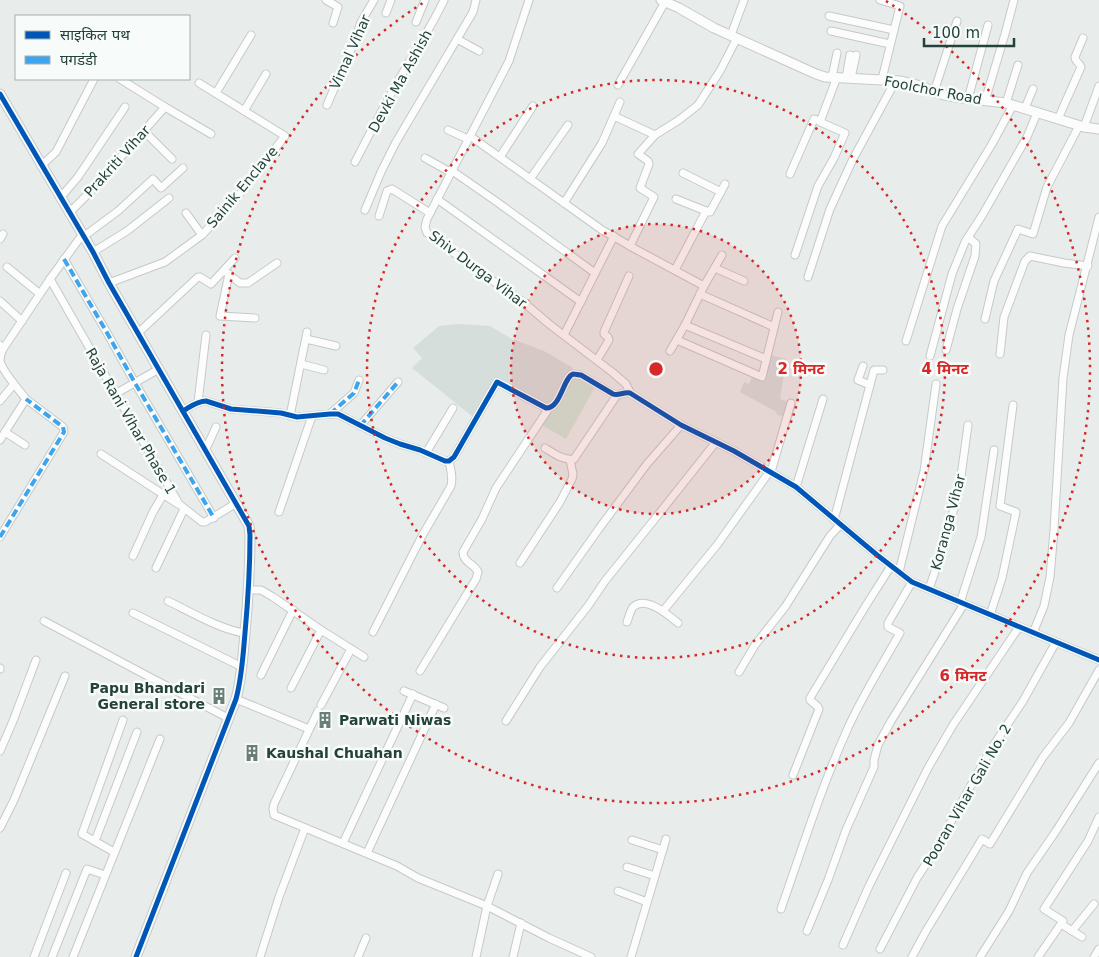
<svg xmlns="http://www.w3.org/2000/svg" width="1099" height="957" viewBox="0 0 1099 957" font-family="'DejaVu Sans','Noto Sans Devanagari',sans-serif">
<style>
.built{fill:#d6dedb}
.green{fill:#d1e6d8}
.lines{fill:none;stroke-linecap:round;stroke-linejoin:round}
.minor-casing{stroke:#c5cac8;stroke-width:9}
.tertiary-casing{stroke:#c5cac8;stroke-width:11}
.minor{stroke:#fcfcfc;stroke-width:7}
.tertiary{stroke:#fcfcfc;stroke-width:9}
.quiet{stroke:#3ea4ec;stroke-width:4;stroke-dasharray:8 4;stroke-linecap:butt}
.cycleway-casing{stroke:#f7fbf9;stroke-width:8}
.cycleway{stroke:#0057b8;stroke-width:5}
.ring{fill:none;stroke:#d62828;stroke-width:2.5;stroke-dasharray:2.5 5}
.labels{text-anchor:middle;stroke-width:5;stroke-linejoin:round;paint-order:stroke}
.street-label{font-size:14px;fill:#24423a;stroke:#f7fbf9}
.poi-label{font-size:14px;font-weight:bold;fill:#24423a;stroke:#f7fbf9;text-anchor:start}
.centre{fill:#d62828;stroke:#f7fbf9;stroke-width:2.5}
.ring-label{font-size:15px;text-anchor:middle;font-weight:bold;fill:#d62828;stroke:#f7fbf9;stroke-width:5;stroke-linejoin:round;paint-order:stroke}
</style>
<rect width="100%" height="100%" fill="#e8edeb"/>
<g class="built">
<path d="M458 324 490 326 512 339 544 351 573 368 552 403 546 405 495 379 473 417 412 368 422 358 413 348 439 326Z"/>
<path d="M770 355 786 359 780 399 789 402 784 417 776 414 777 412 740 392 744 382 749 384 752 377 764 380Z"/>
</g>
<path class="green" d="M572 378H580L595 387 566 439 542 425 548 413 556 407Z"/>
<g class="lines">
<g class="minor-casing">
<g id="minor">
<path d="M326 0 338 7 333 23"/>
<path d="M529 0 509 61 427 219 425 227 427 233 473 267 522 301 549 324 612 372 626 384 629 390 630 393"/>
<path d="M880 0 900 6 882 79"/>
<path d="M386 13 391 0"/>
<path d="M829 16 894 30"/>
<path d="M416 22 425 0"/>
<path d="M831 31 890 44"/>
<path d="M731 35 744 0"/>
<path d="M457 39 479 51"/>
<path d="M832 77 837 53"/>
<path d="M846 78 850 55"/>
<path d="M851 78 856 55"/>
<path d="M120 79 165 107 211 134"/>
<path d="M618 85 665 2"/>
<path d="M934 92 957 21"/>
<path d="M216 93 251 35"/>
<path d="M968 99 988 25"/>
<path d="M985 101 1005 34 1014 0"/>
<path d="M1006 103 1018 65"/>
<path d="M327 105 355 40 361 22 374 0"/>
<path d="M1025 108 1033 89"/>
<path d="M244 111 266 74"/>
<path d="M614 116 655 135"/>
<path d="M1058 119 1081 67C1080 63 1075 62 1075 57L1083 38"/>
<path d="M1084 127 1099 86"/>
<path d="M448 130 468 139"/>
<path d="M144 131 172 159"/>
<path d="M470 136 602 230 637 250 704 286"/>
<path d="M500 157 533 106"/>
<path d="M425 158 450 172"/>
<path d="M355 162C372 129 389 96 408 64 420 43 434 22 444 0"/>
<path d="M41 166 56 152 94 79"/>
<path d="M451 170 497 202 595 273"/>
<path d="M683 173 721 192"/>
<path d="M790 174 814 119 820 121"/>
<path d="M530 179 568 125"/>
<path d="M60 198 78 177 125 107"/>
<path d="M437 199 581 302"/>
<path d="M676 199 706 211"/>
<path d="M564 203 602 143 620 102"/>
<path d="M365 210 381 172 396 142 473 12 476 0"/>
<path d="M69 213 90 192 165 107"/>
<path d="M186 213 202 235"/>
<path d="M379 216 387 191 392 189 430 213"/>
<path d="M83 237 118 211 153 179 161 188 183 168"/>
<path d="M0 239 3 234"/>
<path d="M630 246 654 197 640 188 649 164 648 161 638 154 655 135 679 120 698 105 720 71 737 38"/>
<path d="M93 252 127 231 169 198"/>
<path d="M795 255 818 186 834 158 845 133 820 122 837 77"/>
<path d="M64 259 106 331 135 383 214 518"/>
<path d="M7 267 40 294"/>
<path d="M715 268 744 281"/>
<path d="M675 270 706 211 710 212 725 184"/>
<path d="M227 273 240 283H248L277 263"/>
<path d="M229 274 220 316 255 318"/>
<path d="M808 277 830 209 853 159 896 80"/>
<path d="M50 279 179 504 202 522H205L235 504"/>
<path d="M109 283 165 262 202 235 235 200 285 136 199 83"/>
<path d="M700 294 774 327"/>
<path d="M0 301 22 321"/>
<path d="M985 319 994 281 1018 229 1033 234 1047 187 1079 126"/>
<path d="M685 325 766 359"/>
<path d="M138 333 198 277H200L211 284 235 258"/>
<path d="M564 335 614 236"/>
<path d="M306 339 336 346"/>
<path d="M677 340 762 377 778 312"/>
<path d="M906 341 942 226 992 144 1013 105"/>
<path d="M0 345 3 349 50 279 82 235"/>
<path d="M946 350 957 309 975 256 976 244 968 237"/>
<path d="M670 351 685 325 704 286 722 255"/>
<path d="M1000 354 1004 317 1025 261 1030 256 1064 263 1088 266"/>
<path d="M930 356 952 274 965 242 983 214 1027 137 1037 113"/>
<path d="M597 360 609 340 608 337 604 334V332L629 276"/>
<path d="M301 364 324 370"/>
<path d="M863 366 858 380 870 385"/>
<path d="M115 394 159 369"/>
<path d="M0 401 14 384"/>
<path d="M198 402 206 335"/>
<path d="M183 411C190 407 197 401 206 401L231 409 281 413 297 417 330 414H338L385 438 400 444 420 450 445 461H449L454 457 497 382 546 408C561 408 563 378 573 374 575 374 579 375 581 375L613 394C618 396 623 392 630 393L681 425 734 451 796 487 877 555 912 582 1099 660"/>
<path d="M330 414 354 393 359 380"/>
<path d="M290 416 307 332"/>
<path d="M360 426 398 382"/>
<path d="M5 432 25 445"/>
<path d="M0 440 26 399C19 390 2 371 0 361 0 356 1 353 3 349"/>
<path d="M545 448C553 453 564 461 574 459L617 395"/>
<path d="M205 451 216 427"/>
<path d="M426 453 453 408"/>
<path d="M101 454 178 504"/>
<path d="M771 472 791 403"/>
<path d="M796 487 823 399"/>
<path d="M279 512 312 416"/>
<path d="M834 520 874 370H883"/>
<path d="M0 537 64 432 63 427 26 399"/>
<path d="M133 556 153 512 163 495"/>
<path d="M520 563 560 502 572 479 573 474 570 460"/>
<path d="M156 568 184 509"/>
<path d="M899 572 924 471 936 384"/>
<path d="M557 588 598 530 647 464 681 425"/>
<path d="M929 589 943 548 959 491 968 425"/>
<path d="M248 590H261L273 597 321 630 364 657"/>
<path d="M168 601C191 612 221 630 245 633"/>
<path d="M960 603 981 537 994 450"/>
<path d="M663 611 717 545 770 471"/>
<path d="M133 613 242 667"/>
<path d="M990 615 1002 578 1016 512 1000 506 1013 405"/>
<path d="M44 621 142 673 228 718"/>
<path d="M627 622C629 617 630 611 633 607 646 595 668 615 678 623"/>
<path d="M373 632 422 536 451 486C453 477 451 470 449 461"/>
<path d="M1033 633 1044 606 1050 577 1054 530 1063 378 1069 335 1099 217"/>
<path d="M0 669V668"/>
<path d="M420 671 476 579 478 572C474 563 463 563 463 552L482 519 496 488 549 408"/>
<path d="M739 672 755 645 785 607 830 536 840 525"/>
<path d="M261 675 293 610"/>
<path d="M291 688 321 630"/>
<path d="M404 691 444 708"/>
<path d="M236 699 309 729"/>
<path d="M321 705 351 649"/>
<path d="M318 711 274 804 273 809 274 815 397 866 418 878 487 906 549 938 591 957"/>
<path d="M506 721 540 667 588 606 605 581 654 520 716 442"/>
<path d="M0 751 13 721 36 660"/>
<path d="M793 775 819 709 818 707 810 700V698L865 607 891 566"/>
<path d="M0 828 14 800 65 676"/>
<path d="M632 840 663 850"/>
<path d="M95 841 137 732"/>
<path d="M343 843 413 694"/>
<path d="M114 852 82 834 123 720"/>
<path d="M367 853 436 704"/>
<path d="M627 867 655 876"/>
<path d="M618 891 647 902"/>
<path d="M781 909C802 849 821 788 847 730 862 696 882 665 900 633L888 627V623L912 582"/>
<path d="M1061 924 1082 937"/>
<path d="M807 931 828 880 846 830 874 767V760L878 745 891 721 964 604"/>
<path d="M1072 931 1094 904"/>
<path d="M843 945 869 886 928 768 953 725 1019 627"/>
<path d="M880 949 917 878 937 847 991 749 1023 701 1056 642"/>
<path d="M34 957 66 873"/>
<path d="M52 957 87 869 105 875"/>
<path d="M73 957 160 739"/>
<path d="M260 957 279 897 305 828"/>
<path d="M358 957 366 938"/>
<path d="M476 957 487 906 498 874"/>
<path d="M513 957 521 923"/>
<path d="M631 957 666 839"/>
<path d="M912 957 926 931 982 839 990 844 1043 757 1069 723 1099 670"/>
<path d="M980 957 1009 911 1027 873 1056 831 1099 763"/>
<path d="M1038 957 1063 921 1044 909 1088 841 1099 817"/>
<path d="M1094 957 1099 949"/>
</g>
</g>
<g class="tertiary-casing">
<g id="tertiary">
<path d="M661 0 679 8 714 28 816 74 825 77 901 81 921 86 934 92 944 95 963 98 1006 103 1084 127 1099 129"/>
<path d="M0 94 93 252 109 283 249 526 250 535C250 568 248 600 245 633 243 655 242 677 236 699L136 957"/>
</g>
</g>
<use href="#minor" class="minor"/>
<use href="#tertiary" class="tertiary"/>
<g class="quiet">
<path d="M64 259 106 331 135 383 214 518"/>
<path d="M330 414 354 393 359 380"/>
<path d="M360 426 398 382"/>
<path d="M0 537 64 432 63 427 26 399"/>
</g>
<g class="cycleway-casing">
<g id="cycleway">
<path d="M0 94 93 252 109 283 249 526 250 535C250 568 248 600 245 633 243 655 242 677 236 699L136 957"/>
<path d="M183 411C190 407 197 401 206 401L231 409 281 413 297 417 330 414H338L385 438 400 444 420 450 445 461H449L454 457 497 382 546 408C561 408 563 378 573 374 575 374 579 375 581 375L613 394C618 396 623 392 630 393L681 425 734 451 796 487 877 555 912 582 1099 660"/>
</g>
</g>
<use href="#cycleway" class="cycleway"/>
</g>
<circle cx="656" cy="369" r="145" fill="#d62828" fill-opacity=".12"/>
<g class="ring">
<circle cx="656" cy="369" r="145"/>
<circle cx="656" cy="369" r="289"/>
<path d="M886 1A434 434 0 1 1 426 1"/>
</g>
<defs>
<g id="building-bare" transform="scale(1.35)"><path d="M-4-6H4V6H1V3H-1V6H-4ZM-2.5-4.3h1.7v1.8h-1.7ZM.8-4.3h1.7v1.8H.8ZM-2.5-1h1.7V.8h-1.7ZM.8-1h1.7V.8H.8Z" fill="#697e78" stroke="#f7fbf9" stroke-width="2.5" paint-order="stroke"/></g>
</defs>
<g fill-rule="evenodd">
<use href="#building-bare" x="219" y="696"/>
<use href="#building-bare" x="325" y="720"/>
<use href="#building-bare" x="252" y="753"/>
</g>
<g class="labels">
<g class="street-label">
<text transform="translate(350 52) rotate(-66)" y="5">Vimal Vihar</text>
<text transform="translate(400 81) rotate(-61)" y="5">Devki Ma Ashish</text>
<text transform="translate(933 90) rotate(11)" y="5">Foolchor Road</text>
<text transform="translate(117 161) rotate(-48)" y="5">Prakriti Vihar</text>
<text transform="translate(242 187) rotate(-50)" y="5">Sainik Enclave</text>
<text transform="translate(478 269) rotate(37)" y="5">Shiv Durga Vihar</text>
<text transform="translate(131 421) rotate(60)" y="5">Raja Rani Vihar Phase 1</text>
<text transform="translate(948 522) rotate(-75)" y="5">Koranga Vihar</text>
<text transform="translate(967 795) rotate(-60)" y="5">Pooran Vihar Gali No. 2</text>
</g>
<g class="poi-label">
<text x="205" y="693" text-anchor="end">Papu Bhandari<tspan x="205" dy="16">General store</tspan></text>
<text x="339" y="725">Parwati Niwas</text>
<text x="266" y="758">Kaushal Chuahan</text>
</g>
</g>
<circle cx="656" cy="369" r="8" class="centre"/>
<g class="ring-label">
<text x="801" y="374">2 मिनट</text>
<text x="945" y="374">4 मिनट</text>
<text x="963" y="681">6 मिनट</text>
</g>
<rect x="15" y="15" width="175" height="65" fill="#f7fbf9" stroke="#a3b1ad"/>
<rect x="25" y="31" width="25" height="8" fill="#0057b8" stroke="#a3b1ad"/>
<text x="60" y="40" font-size="15" fill="#24423a">साइकिल पथ</text>
<rect x="25" y="56" width="25" height="8" fill="#3ea4ec" stroke="#a3b1ad"/>
<text x="60" y="65" font-size="15" fill="#24423a">पगडंडी</text>
<path d="M924 38v8h90v-8" fill="none" stroke="#24423a" stroke-width="2.5"/>
<text x="932" y="38" font-size="15" fill="#24423a" stroke="#f7fbf9" stroke-width="4" paint-order="stroke">100 m</text>
</svg>
